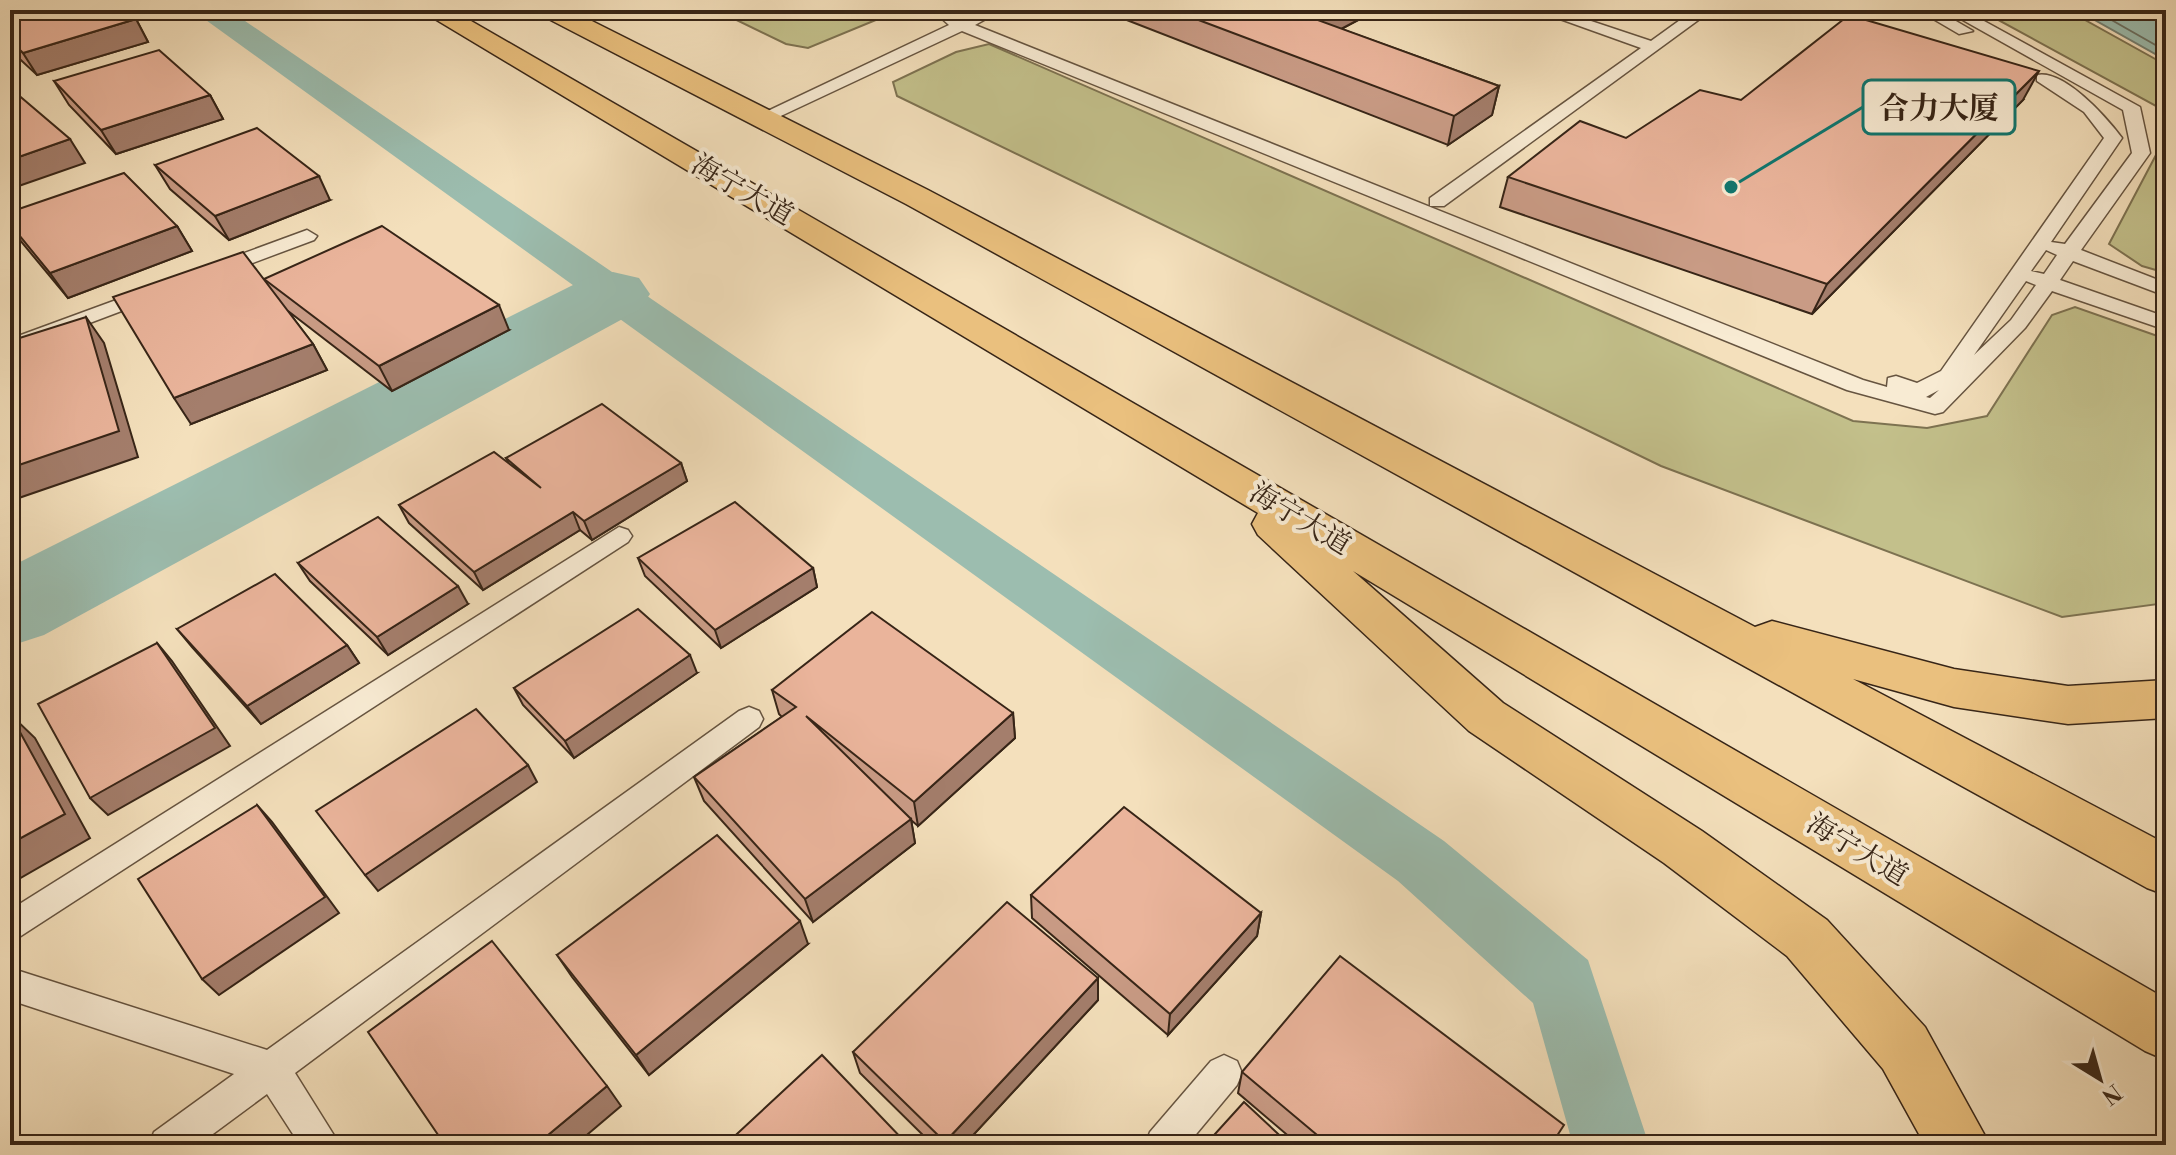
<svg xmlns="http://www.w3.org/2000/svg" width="2176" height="1155" viewBox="0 0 2176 1155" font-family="'Libre Bodoni','Noto Serif SC',serif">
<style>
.green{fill:#c3c08b;stroke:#7d7251;stroke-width:2}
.water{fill:#9cbdaf;stroke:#748072;stroke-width:2}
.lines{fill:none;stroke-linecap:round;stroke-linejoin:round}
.shore{stroke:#6a7163;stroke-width:2}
.canal{fill:#9cbdaf;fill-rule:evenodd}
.river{fill:#9cbdaf;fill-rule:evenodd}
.service-casing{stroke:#665440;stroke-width:3}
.trunk-casing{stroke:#372517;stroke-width:3}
.service{fill:#f8ebd3;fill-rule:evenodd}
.trunk{fill:#eac07e;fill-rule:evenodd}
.wall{fill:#c99b85;stroke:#372517;stroke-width:2}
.shaded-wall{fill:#a47e6c;stroke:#372517;stroke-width:2}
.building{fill:#eab49b;stroke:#372517;stroke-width:2}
.labels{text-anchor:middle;stroke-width:8;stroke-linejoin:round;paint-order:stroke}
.street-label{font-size:28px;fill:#372517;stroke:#f8ebd3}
.leader{fill:none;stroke:#0f766e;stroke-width:3}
.callout-dot{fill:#0f766e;stroke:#f8ebd3;stroke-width:3}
.callout{fill:#f8ebd3;stroke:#0f766e;stroke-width:3}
.callout-label{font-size:30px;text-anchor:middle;font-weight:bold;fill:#372517}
</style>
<rect width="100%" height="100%" fill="#f4e0bc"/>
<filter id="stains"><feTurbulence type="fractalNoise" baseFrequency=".0025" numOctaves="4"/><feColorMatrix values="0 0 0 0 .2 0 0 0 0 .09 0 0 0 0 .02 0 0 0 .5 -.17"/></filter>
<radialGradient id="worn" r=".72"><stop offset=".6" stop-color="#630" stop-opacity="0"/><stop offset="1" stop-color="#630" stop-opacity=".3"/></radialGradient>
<g class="green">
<path d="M716 10H900L808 48 786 44Z"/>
<path d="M1980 10H2067L2166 65V116L2158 107Z"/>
<path d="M989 44 1853 421 1927 428 1987 416 2052 315 2075 307 2166 339V603L2062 617 1661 466 897 96 893 82 956 52Z"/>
<path d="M2166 136V273L2142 266 2109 244Z"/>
</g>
<path class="water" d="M2077 10H2166V60Z"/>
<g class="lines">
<path class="shore" d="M2094 10 2166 51"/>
<path class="canal" d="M192 10H229L1444 841 1588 960 1649 1145H1573L1533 1003 1398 881Z"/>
<path class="river" d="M613 272 639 278 650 294 639 310 44 635 10 646V567L587 278Z"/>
<g class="service-casing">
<g id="service">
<path d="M932 10H948L961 19 982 10H1002L975 25 1863 380 1887 387 1888 378 1896 376 1917 383 1941 371 2104 138 2084 112 2037 81V75C2064 69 2107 118 2122 138L2051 242 2065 244 2132 153 2123 110 1945 10H1964L2140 107 2150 153 2081 250 2166 283V296L2073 261 2060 280 2166 317V330L2052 291 2025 328 1943 412 1935 414 1847 390 962 31 768 122 762 123 753 118 949 25ZM2046 250 2057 255 2044 274 2031 271ZM2026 281 2036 285 2011 320 1974 355ZM1939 390 1930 398 1926 397Z"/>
<path d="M1535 10H1558L1651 41 1694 10H1712L1444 206H1430V198L1641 48Z"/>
<path d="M1918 10H1937L1973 31 1959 34Z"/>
<path d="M307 230 317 236 314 240 223 274 216 276 206 270 209 266Z"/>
<path d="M149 288 156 290 159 294 156 298 10 353V339Z"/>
<path d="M619 527 628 530 632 536 628 542 10 943V910Z"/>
<path d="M749 707 759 711 763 719 759 727 295 1073 340 1145H300L267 1094 198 1145H149L154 1132 234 1074 10 1000V968L267 1050 739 711Z"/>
<path d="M1224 1055 1237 1061 1242 1073 1237 1085 1187 1145H1145L1150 1132 1211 1061Z"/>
</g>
</g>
<g class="trunk-casing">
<g id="trunk">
<path d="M420 10H452L2166 999V1060L2145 1051 1353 571 1503 703 1702 831 1827 920 1925 1027 1990 1145H1925L1883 1069 1787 956 1664 863 1469 731 1258 535 1252 524 1258 513Z"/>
<path d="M537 10H570L928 190 1755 627 1772 621 1954 669 2068 686 2166 680V718L2068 724 1954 707 1853 679 2166 844V895L2147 888 906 204 541 15Z"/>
</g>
</g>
<use href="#service" class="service"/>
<use href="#trunk" class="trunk"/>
</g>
<g class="wall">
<path d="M10 10 136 19 148 42 37 75 10 50Z"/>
<path d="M1119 10H1377L1341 29 1499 86 1492 115 1448 145 1119 17Z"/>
<path d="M54 81 210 95 223 119 116 154 69 105Z"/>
<path d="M1741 100H2023L1812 314 1500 207 1508 177Z"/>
<path d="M155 165 330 200 229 240 170 189Z"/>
<path d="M10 212 177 226 192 251 68 298 19 239 10 226Z"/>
<path d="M264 279 509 330 392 391 288 311 313 344 327 370 191 424 267 284Z"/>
<path d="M506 458 681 463 687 481 592 540 580 530 483 590 409 523 399 505 509 464Z"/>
<path d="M638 558 813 568 817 587 721 648 645 576Z"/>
<path d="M298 563 468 604 388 655 310 581Z"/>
<path d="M177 629 347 645 359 663 261 724 192 647Z"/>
<path d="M697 673 574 758 523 705 514 688Z"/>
<path d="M772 690 1013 713 1015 738 918 826 911 820 915 843 813 922 704 801 694 777 782 717 779 714Z"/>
<path d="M1031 895 1261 913 1257 936 1168 1035 1032 918Z"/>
<path d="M808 944 649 1075 572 977 557 955Z"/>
<path d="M1098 978V1000L964 1145H933L860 1073 853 1052Z"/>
<path d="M1242 1072 1551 1145H1299L1238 1093Z"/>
</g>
<g class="shaded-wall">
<path d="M1329 10H1377L1309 46 1312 18Z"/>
<path d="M136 19 148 42 37 75 23 53Z"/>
<path d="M10 66 19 80 10 83Z"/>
<path d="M2039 71 2023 100 1812 314 1827 284Z"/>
<path d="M1499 86 1492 115 1448 145 1454 116Z"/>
<path d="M210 95 223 119 116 154 101 130Z"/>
<path d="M70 139 85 163 10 189V160Z"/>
<path d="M319 176 330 200 229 240 215 216Z"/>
<path d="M177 226 192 251 68 298 50 273Z"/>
<path d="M10 304 18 315 10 318Z"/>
<path d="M499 305 509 330 392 391 379 366Z"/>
<path d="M86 317 104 343 138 457 10 501V468Z"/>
<path d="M313 344 327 370 191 424 174 398Z"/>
<path d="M681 463 687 481 592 540 584 521Z"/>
<path d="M573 512 580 530 483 590 474 572Z"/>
<path d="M813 568 817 587 721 648 715 630Z"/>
<path d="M458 586 468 604 388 655 377 637Z"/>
<path d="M157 643 172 661 230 746 108 815 90 798Z"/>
<path d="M347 645 359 663 261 724 247 706Z"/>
<path d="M690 655 697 673 574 758 565 741Z"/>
<path d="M1013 713 1015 738 918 826 914 802Z"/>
<path d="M10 714 35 738 90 838 10 884Z"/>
<path d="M528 765 537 782 378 891 365 875Z"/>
<path d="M257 805 272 822 339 913 219 995 202 979Z"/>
<path d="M911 819 915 843 813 922 805 899Z"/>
<path d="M1261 913 1257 936 1168 1035 1170 1014Z"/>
<path d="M800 921 808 944 649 1075 636 1055Z"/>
<path d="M1098 978V1000L964 1145H946L945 1142Z"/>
<path d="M607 1086 621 1106 575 1145H536Z"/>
</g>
<g class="building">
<path d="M10 10H124L136 19 23 53 10 40Z"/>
<path d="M1172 10H1329L1312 18 1499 86 1454 116Z"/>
<path d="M1849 15 2039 71 1827 284 1508 177 1580 121 1626 138 1700 90 1741 100Z"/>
<path d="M159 50 210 95 101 130 54 81Z"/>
<path d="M16 93 70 139 10 160V95Z"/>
<path d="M257 128 319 176 215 216 155 165Z"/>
<path d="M124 173 177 226 50 273 10 224V212Z"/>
<path d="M382 226 499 305 379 366 264 279Z"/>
<path d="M243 252 313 344 174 398 113 297Z"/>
<path d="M86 317 119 431 10 468V341Z"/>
<path d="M602 404 681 463 584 521 573 512 474 572 399 505 494 452 541 488 506 458Z"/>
<path d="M735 502 813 568 715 630 638 558Z"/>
<path d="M378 517 458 586 377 637 298 563Z"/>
<path d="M275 574 347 645 247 706 177 629Z"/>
<path d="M638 609 690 655 565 741 514 688Z"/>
<path d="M872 612 1013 713 914 802 806 716 911 819 805 899 694 777 796 707 772 690Z"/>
<path d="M157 643 215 728 90 798 38 704Z"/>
<path d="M476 709 528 765 365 875 316 811Z"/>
<path d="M10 714 65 814 10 844Z"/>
<path d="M257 805 325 897 202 979 138 879Z"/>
<path d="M1124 807 1261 913 1170 1014 1031 895Z"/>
<path d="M717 835 800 921 636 1055 557 955Z"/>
<path d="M1007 902 1098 978 945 1142 853 1052Z"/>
<path d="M492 941 607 1086 536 1145H445L368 1032Z"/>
<path d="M1340 956 1564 1125 1551 1145H1329L1242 1072Z"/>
<path d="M822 1055 908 1145H725Z"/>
<path d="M1244 1102 1290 1145H1205Z"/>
</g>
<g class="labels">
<g class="street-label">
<text transform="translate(743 189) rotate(30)" y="10">海宁大道</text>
<text transform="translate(1301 518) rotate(31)" y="10">海宁大道</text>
<text transform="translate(1858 849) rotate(31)" y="10">海宁大道</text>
</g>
</g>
<path class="leader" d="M1731 187L1863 107"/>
<circle class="callout-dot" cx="1731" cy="187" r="8"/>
<rect class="callout" x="1863" y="80" width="152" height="54" rx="8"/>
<g class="callout-label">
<text x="1939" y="118">合力大厦</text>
</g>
<rect width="2176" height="1155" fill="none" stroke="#f4e0bc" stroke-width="40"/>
<rect x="12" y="12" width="2152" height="1131" fill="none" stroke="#372517" stroke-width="4"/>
<rect x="20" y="20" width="2136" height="1115" fill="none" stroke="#372517" stroke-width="2"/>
<g transform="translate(2100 1079) rotate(143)" stroke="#f8ebd3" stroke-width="6" paint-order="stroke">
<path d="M0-6L14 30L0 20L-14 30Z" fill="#372517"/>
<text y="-12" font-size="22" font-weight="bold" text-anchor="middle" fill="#372517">N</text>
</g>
<rect width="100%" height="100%" filter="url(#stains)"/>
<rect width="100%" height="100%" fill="url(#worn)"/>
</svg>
